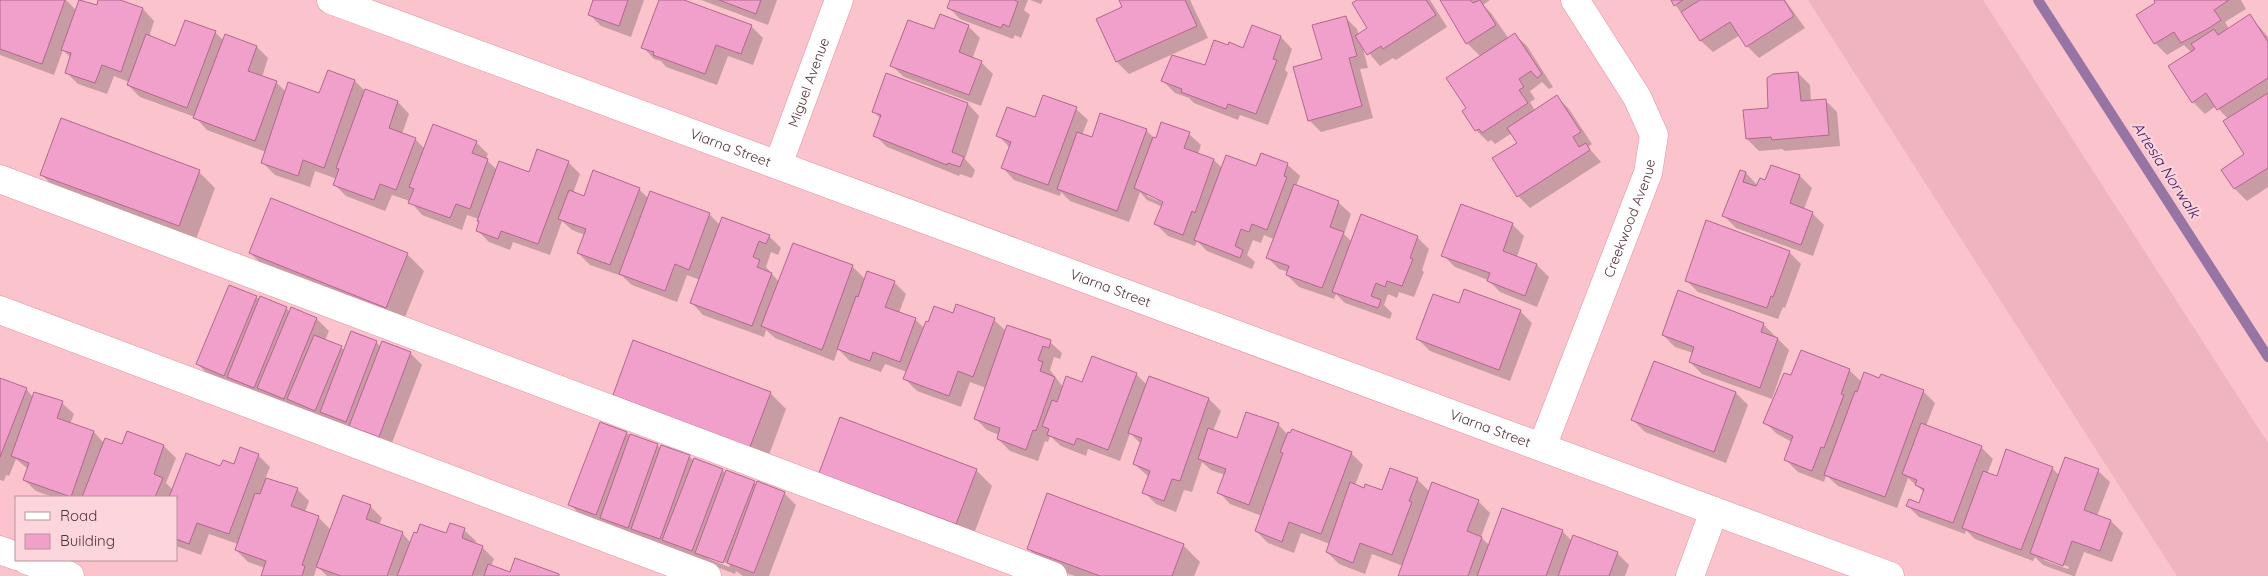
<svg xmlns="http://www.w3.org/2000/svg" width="2268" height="576" viewBox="0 0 2268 576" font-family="Quicksand,sans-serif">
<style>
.built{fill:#f0b4be}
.shadow{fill:#0003;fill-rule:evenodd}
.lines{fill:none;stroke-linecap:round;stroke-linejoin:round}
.stream{stroke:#9675a4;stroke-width:10}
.building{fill:#f0a0ca;stroke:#b2678f}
.minor-casing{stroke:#e68f9f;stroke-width:29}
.minor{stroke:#fff;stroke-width:28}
.labels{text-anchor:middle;stroke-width:4.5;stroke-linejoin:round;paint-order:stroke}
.street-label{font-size:14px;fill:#543037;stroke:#fcd6dc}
.water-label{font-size:15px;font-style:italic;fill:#3e115c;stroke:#fcd6dc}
</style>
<rect width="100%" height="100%" fill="#fbc3cc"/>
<path class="built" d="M1808 0H1983L2268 443V576H2177Z"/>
<g class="shadow">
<path d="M0 0H66L77 11 81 0 97 6 100 0H116L143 9 154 21 149 37 176 47 215 32 224 41 257 47 268 58 262 77 276 82 286 92 320 95 355 81 366 92 398 102 409 114 402 134 415 139 425 149 476 142 488 154 486 159 497 170 529 174 568 162 580 174 573 193 584 198 639 189 648 198 709 214 720 225 769 236 781 248 778 255 771 252 766 267 779 282 852 266 865 279 894 282 906 294 899 313 915 319 924 328 929 323 954 314 994 320 1006 331 1050 342 1062 353 1060 359 1054 357 1050 370 1063 387 1136 374 1147 385 1150 378 1209 399 1221 411 1213 431 1237 440 1278 424 1287 434 1351 453 1363 465 1355 485 1364 489 1382 491 1417 479 1430 492 1478 501 1490 513 1481 537 1490 546 1562 531 1572 541 1617 553 1629 565 1625 576H1399L1403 566 1372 554 1365 574 1339 564 1327 552 1330 544 1301 533 1294 553 1268 543 1256 531 1262 516 1230 504 1219 492 1225 475 1211 470 1202 462 1192 492 1184 490 1176 512 1156 504 1144 492 1149 477 1134 464 1141 444 1130 433 1120 461 1088 449 1086 456 1061 446 1050 436 1048 442 1045 441 1038 461 1010 451 998 439 999 435 987 430 975 418 986 388 970 382 961 407 917 391 905 379 907 372 885 364 881 372 850 361 838 349 834 361 775 338 766 330 764 337 703 315 692 303 700 280 687 275 677 302 632 285 622 276 590 265 578 253 585 235 572 230 562 221 550 255 513 242 510 250 489 242 477 230 479 219 467 215 462 230 422 215 410 201 392 195 385 211 346 196 335 185 337 179 315 171 310 187 275 175 263 163 266 152 207 130 195 117 140 97 128 85 129 82 114 76 107 94 78 84 66 72 71 58 63 50 54 75 0 55Z"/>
<path d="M594 0H644L631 37 601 26 589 14Z"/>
<path d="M660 0H680L751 26 763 38 753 65 728 56 717 85 666 67 661 61 654 59 643 47Z"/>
<path d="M701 0H777L768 25Z"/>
<path d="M952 0H1028L1024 10 1030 15 1021 38 1015 35 1013 39 960 19 949 8Z"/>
<path d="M1030 0H1043L1041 4Z"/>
<path d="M1120 0H1190L1208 38 1129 74 1117 62 1098 19 1124 7Z"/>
<path d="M1360 0H1430L1447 27 1396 60 1393 58 1380 66 1362 45 1368 68 1360 69 1373 118 1321 132 1309 120 1323 60 1345 17 1357 29 1359 35 1369 28Z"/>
<path d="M1441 0H1490L1483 5 1491 13 1509 39 1515 35 1527 46 1553 87 1549 89 1542 82 1530 91 1535 99 1530 102 1535 111 1557 97 1569 109 1592 144 1588 147 1601 162 1530 208 1518 196 1519 143 1512 133 1495 144 1491 140 1488 142 1476 130 1463 111 1468 109 1481 57 1467 43Z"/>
<path d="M1672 0H1785L1805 28 1759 58 1747 46 1740 35 1713 52 1701 41Z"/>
<path d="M2155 0H2241L2246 9 2225 22 2229 29 2250 16 2268 37V187L2247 201 2235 189 2223 170 2246 155 2228 119 2216 106 2205 114 2193 102 2191 52 2184 45 2167 55 2155 43 2138 15 2157 3Z"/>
<path d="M968 26 980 38 972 59 981 62 993 74 981 106 904 77 892 66 935 31Z"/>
<path d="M1281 37 1292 49 1285 70 1288 73 1268 125 1240 115 1238 120 1194 103 1189 98 1175 93 1163 81Z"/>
<path d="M1798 73 1810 85 1811 101 1825 100 1837 112 1840 146 1785 151 1782 149 1759 151 1747 139Z"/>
<path d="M968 104 979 116 965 159 975 170 972 178 960 174 959 176 887 147 875 135 881 119 873 111Z"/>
<path d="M1076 109 1088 120 1082 135 1093 139 1146 130 1156 140 1189 134 1201 145 1198 154 1214 160 1222 168H1256L1262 155 1288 165 1300 176 1296 186 1339 203 1351 214 1344 234 1352 242 1417 237 1429 249 1422 270 1424 272 1414 297 1399 292 1397 298 1388 294 1384 305 1392 313 1390 319 1345 303 1336 294 1334 299 1299 287 1287 275 1288 272 1279 269 1267 257 1274 239 1264 235 1261 243 1253 240 1247 255 1255 262 1252 269 1207 251 1197 241 1195 246 1168 236 1156 224 1163 207 1147 200 1140 192 1129 222 1070 201 1061 192 1060 196 1014 180 1003 168 1010 148 998 135 1035 119ZM1147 193 1169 203 1168 205 1147 196Z"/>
<path d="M1772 166 1800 176 1812 188 1804 209 1812 213 1824 225 1813 256 1736 228 1724 216 1740 171 1746 173 1758 186 1766 182Z"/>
<path d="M199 172 215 188 195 242 58 191 41 174Z"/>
<path d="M1512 224 1524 236 1517 257 1537 265 1549 277 1537 307 1500 292 1488 280 1455 267 1443 255Z"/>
<path d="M1789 252 1801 264 1785 308 1783 307 1778 319 1698 292 1686 280Z"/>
<path d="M250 253 407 254 424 271 402 324 267 269Z"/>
<path d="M256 297 260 300 286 308 290 312 291 309 317 319 329 331 325 340 345 350 376 342 381 347 410 353 422 365 390 448 333 424 328 419 327 422 209 376 198 364Z"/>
<path d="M1459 304 1520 311 1532 323 1510 381 1430 351 1418 339Z"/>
<path d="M1763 324 1789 350 1772 399 1702 374 1690 362 1693 353 1675 347 1663 335Z"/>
<path d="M1849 370 1862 382 1923 391 1935 403 1926 426 1981 447 1993 459 1987 474 1997 478 2052 468 2060 476 2098 471 2110 482 2097 516 2111 521 2123 533 2112 562 2084 552 2075 576H2073L2043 565 2035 557 2033 561 1975 539 1966 530 1965 534 1919 517 1907 505 1920 504 1924 492 1908 478 1897 508 1838 486 1826 475 1824 482 1798 472 1786 460 1792 442 1777 434 1765 422 1792 377ZM2044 557 2069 567 2068 569 2044 560Z"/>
<path d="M0 379 26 389 33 397 62 403 74 414 70 424 94 432 104 443 123 446H164L176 458 166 483 173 490 221 468 235 466 258 455 270 467 265 479 297 489 309 501 305 512 318 517 331 530 370 506 382 518 379 525 402 533 411 543 464 530 476 541 475 544 482 547 494 559 491 566 511 574 559 576H327L317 566 314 576H262L265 568 248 562 236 550 238 544 209 534 201 555 176 546V497H53L36 491 24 480 28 469 16 459 9 476 6 475 4 481 0 480Z"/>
<path d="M770 393 786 409 766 463 631 411 614 395Z"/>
<path d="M1736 393 1748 405 1726 463 1645 432 1633 420Z"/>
<path d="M627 433 631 437 657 445 661 449 689 456 694 461 722 470 726 474 784 493 796 505 769 576H743L736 571 735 574 676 551 673 548 672 550 645 540 641 536 640 539 581 516 570 504ZM709 557 730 564 729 567 709 559Z"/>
<path d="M976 470 992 486 972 539 837 489 821 472Z"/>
<path d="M1183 545 1200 562 1194 576H1075L1044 565 1028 548Z"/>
</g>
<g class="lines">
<path class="stream" d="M2038 0 2268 357"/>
</g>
<g class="building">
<path d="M0 0H65L42 64 0 49Z"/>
<path d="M79 0 97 5 98 0H120L143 8 121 72 102 65 95 83 65 73 71 53 61 50Z"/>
<path d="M593 0H628L619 26 588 15Z"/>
<path d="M659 0H684L752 25 741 54 716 45 705 74 653 55 654 52 641 48Z"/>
<path d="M719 0H761L756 14Z"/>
<path d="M950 0H1014L1018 2 1009 27 1003 24 1001 28 947 8Z"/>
<path d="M1119 0H1185L1197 26 1116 62 1096 19 1122 7Z"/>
<path d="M1357 0H1426L1436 15 1383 49 1381 46 1367 55 1355 36 1367 28 1352 3Z"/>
<path d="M1440 0H1470L1473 3 1480 0 1496 25 1466 44Z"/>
<path d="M1671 0H1683L1674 6Z"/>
<path d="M1700 0H1784L1794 16 1746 47 1730 22 1700 41 1681 12Z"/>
<path d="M2154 0H2229L2214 10 2221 20 2209 28 2181 43 2174 32 2154 44 2136 15 2155 3Z"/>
<path d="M940 14 969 25 959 52 982 61 969 95 890 66 908 20 934 29Z"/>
<path d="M2250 14 2268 42V78L2217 110 2206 93 2192 103 2168 66 2195 49 2191 44 2214 29 2218 35Z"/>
<path d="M1346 16 1357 56 1349 58 1362 106 1308 121 1293 67 1322 59 1312 25Z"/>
<path d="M185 20 216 31 187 108 127 85 146 34 175 46Z"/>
<path d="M1252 25 1281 36 1273 59 1277 60 1256 114 1228 104 1226 109 1181 92 1182 89 1161 81 1172 55 1205 65 1214 40 1228 45 1229 42 1243 48Z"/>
<path d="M1515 33 1542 74 1537 78 1531 71 1519 79 1524 87 1519 90 1528 103 1482 133 1479 129 1475 131 1462 111 1466 108 1446 78Z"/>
<path d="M225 34 257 46 248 71 277 81 255 141 193 118Z"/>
<path d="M328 70 355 80 324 168 303 160 298 176 261 163 288 82 319 93Z"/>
<path d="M1798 72 1801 101 1826 99 1829 135 1772 140 1771 137 1746 139 1743 110 1768 108 1767 78 1773 74Z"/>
<path d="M886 73 968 103 952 152 964 157 960 167 948 163 947 165 873 136 881 115 872 112Z"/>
<path d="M365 89 398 101 389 128 416 138 396 190 380 184 374 200 333 185 339 169 336 168Z"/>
<path d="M2268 93V168L2234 189 2221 170 2244 154 2223 121Z"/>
<path d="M1043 95 1077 107 1048 185 1001 168 1011 142 996 136 1007 107 1035 117Z"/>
<path d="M1557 95 1581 132 1573 137 1579 147 1586 143 1590 150 1517 197 1492 158 1517 143 1507 128Z"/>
<path d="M1100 113 1147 129 1117 211 1057 189 1077 132 1092 137Z"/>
<path d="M61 118 200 170 179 226 40 175Z"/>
<path d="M1161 122 1190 132 1184 148 1214 159 1195 213 1192 211 1183 235 1154 224 1163 202 1134 188 1153 137 1156 138Z"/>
<path d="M433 124 477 141 472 153 488 159 470 209 456 204 450 218 408 203 414 189 409 187Z"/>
<path d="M537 149 569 161 538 244 501 231 498 239 476 231 479 221H477L499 161 529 172Z"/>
<path d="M1261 153 1288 163 1284 176 1287 177 1267 230 1252 224 1249 232 1241 229 1235 246 1243 250 1240 258 1194 240 1226 155 1256 166Z"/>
<path d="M1771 165 1800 175 1790 203 1813 212 1801 245 1722 216 1740 170 1746 172 1743 182 1756 186 1760 178 1765 180Z"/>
<path d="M593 170 640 188 610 265 577 253 586 229 558 219 569 190 584 196Z"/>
<path d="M1294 184 1339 201 1330 227 1344 232 1322 288 1286 275 1289 266 1266 258Z"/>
<path d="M650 191 710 213 689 270 675 264 665 291 619 274Z"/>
<path d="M271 198 408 253 386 308 249 253Z"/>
<path d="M1461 204 1513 223 1503 251 1537 264 1525 296 1487 281 1490 273 1441 256Z"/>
<path d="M1361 214 1418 236 1410 258 1413 259 1402 286 1387 281 1385 287 1376 283 1371 296 1381 300 1378 308 1332 292Z"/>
<path d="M722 217 770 235 766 244 759 241 753 257 760 260 757 267 772 273 752 326 690 303Z"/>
<path d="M1706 220 1790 251 1773 297 1771 296 1767 308 1685 281Z"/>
<path d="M793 243 853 265 822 350 761 326Z"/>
<path d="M867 271 895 281 885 307 916 318 900 362 873 352 870 361 837 349 856 296 858 297Z"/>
<path d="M229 285 257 296 224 376 196 364Z"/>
<path d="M1464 289 1521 310 1499 370 1416 339 1433 294 1459 303Z"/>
<path d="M1678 290 1764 323 1761 332 1778 338 1760 388 1689 362 1694 347 1662 335Z"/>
<path d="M260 296 287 307 254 388 227 377Z"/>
<path d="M956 304 995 318 973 377 958 371 949 396 903 379 926 321 928 322 934 306 953 313Z"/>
<path d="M291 307 317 318 284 399 257 388Z"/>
<path d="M1007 325 1051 340 1049 348 1043 346 1038 360 1043 362 1040 371 1055 377 1036 431 1033 430 1026 450 997 439 1000 428 974 419Z"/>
<path d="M351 331 377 341 346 422 320 412Z"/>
<path d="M314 335 342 346 315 411 287 399Z"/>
<path d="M633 340 771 392 750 447 613 395Z"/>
<path d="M382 341 411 352 379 437 349 426Z"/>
<path d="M1801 350 1850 369 1841 394 1844 395 1824 448 1821 447 1812 471 1784 460 1793 436 1763 423 1784 373 1791 375Z"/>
<path d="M1092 356 1137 373 1108 450 1077 438 1074 445 1047 435 1049 429 1042 426 1052 400 1057 402 1066 376 1082 382Z"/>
<path d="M1654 361 1736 392 1714 452 1631 420Z"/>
<path d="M1864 372 1879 378 1881 374 1924 390 1885 497 1824 475 1855 391 1857 392Z"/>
<path d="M1149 376 1209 398 1180 481 1172 479 1164 501 1142 493 1150 471 1133 464 1142 438 1128 433Z"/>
<path d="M0 378 27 388 0 457Z"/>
<path d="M34 392 63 401 57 418 94 431 71 497 23 480 29 463 11 456Z"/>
<path d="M1246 412 1279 423 1249 505 1217 493 1226 469 1198 459 1208 428 1237 438Z"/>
<path d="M840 417 977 469 956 524 819 473Z"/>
<path d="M600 422 627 432 596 515 568 505Z"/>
<path d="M1921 423 1982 446 1953 523 1906 506 1909 499 1919 503 1924 489 1915 485 1917 480 1902 474Z"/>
<path d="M1292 429 1352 452 1321 534 1289 522 1282 542 1255 531 1283 453 1280 452 1288 432 1290 433Z"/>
<path d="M127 431 164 445 154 474 163 478 155 497H82L105 438 122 444Z"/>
<path d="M630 434 658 444 628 528 600 518Z"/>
<path d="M661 445 690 455 660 539 631 529Z"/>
<path d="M240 447 259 454 229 534 197 523 189 544 176 539V497H169L186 453 220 466 223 460 234 464Z"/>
<path d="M2006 449 2053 467 2021 550 1962 528 1983 471 1997 476Z"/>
<path d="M2065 457 2099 469 2084 510 2111 520 2100 551 2072 541 2063 566 2030 553Z"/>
<path d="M694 458 723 469 692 551 662 540Z"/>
<path d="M1390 468 1418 478 1409 501 1412 502 1392 555 1360 543 1353 563 1326 552 1350 482 1364 488 1365 484 1382 490Z"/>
<path d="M726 470 755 481 723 563 695 553Z"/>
<path d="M266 478 298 488 291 506 319 516 302 565 305 566 302 576H261L266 561 235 550 255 493 260 494Z"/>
<path d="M757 481 785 492 754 573 727 563Z"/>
<path d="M1432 482 1479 500 1467 531 1482 537 1468 576H1398Z"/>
<path d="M1047 493 1184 544 1172 576H1100L1027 549Z"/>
<path d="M343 495 371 505 366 519 403 532 387 576H341L316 567Z"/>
<path d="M1502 508 1563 530 1546 576H1477Z"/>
<path d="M450 523 465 528 462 538 483 546 472 576H397L414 532 417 533 420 524 446 533Z"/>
<path d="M1573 535 1618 552 1609 576H1558Z"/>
<path d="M515 558 559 574V576H484L488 564 510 572Z"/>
</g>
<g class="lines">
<g class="minor-casing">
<g id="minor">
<path id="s1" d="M331 0 1890 576"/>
<path id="s2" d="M778 165 839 0"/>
<path d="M0 179 1053 576"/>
<path d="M0 310 707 576"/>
<path id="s3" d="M1542 447 1648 173 1654 135 1637 97 1575 0"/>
<path d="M0 550 16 556"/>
<path d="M26 560 70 576"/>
<path d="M1690 576 1714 511"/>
</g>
</g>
<use href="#minor" class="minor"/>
</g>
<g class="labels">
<g class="street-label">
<text dy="5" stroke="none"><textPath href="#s2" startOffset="88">Miguel Avenue</textPath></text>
<text dy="5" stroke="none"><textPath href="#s1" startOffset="426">Viarna Street</textPath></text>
<text dy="5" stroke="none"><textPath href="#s3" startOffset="245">Creekwood Avenue</textPath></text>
<text dy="5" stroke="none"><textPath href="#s1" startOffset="831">Viarna Street</textPath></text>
<text dy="5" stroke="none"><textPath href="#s1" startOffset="1236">Viarna Street</textPath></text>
</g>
<g class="water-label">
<text transform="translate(2166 170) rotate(57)" y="5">Artesia Norwalk</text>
</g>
</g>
<rect x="15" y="496" width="162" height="65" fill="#fcd6dc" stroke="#b9949a"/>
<rect x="25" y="512" width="25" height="8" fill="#ffffff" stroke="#b9949a"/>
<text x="60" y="521" font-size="15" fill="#543037">Road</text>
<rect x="25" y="534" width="25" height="15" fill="#f0a0ca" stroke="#b9949a"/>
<text x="60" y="546" font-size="15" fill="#543037">Building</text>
</svg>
